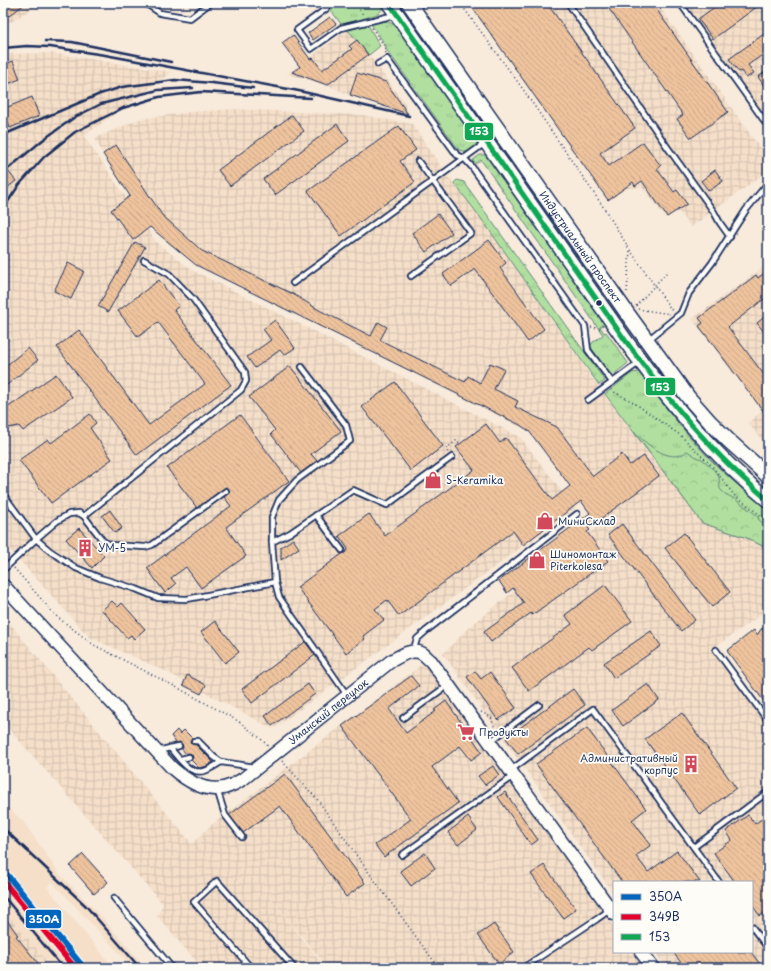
<svg xmlns="http://www.w3.org/2000/svg" width="771" height="971" viewBox="0 0 771 971" font-family="'Playpen Sans',sans-serif">
<style>
.built{fill:#f5dfc9}
.industrial{fill:url(#industrial-grid)}
.grass{fill:url(#grass-tufts);stroke:#66877e}
.forest{fill:url(#forest-crowns);stroke:#66877e}
.building{fill:url(#building-back-hatch);stroke:#1b2f5e}
.lines{fill:none;stroke-linecap:round;stroke-linejoin:round}
.lane-casing{stroke:#1b2f5e;stroke-width:8}
.secondary-casing{stroke:#1b2f5e;stroke-width:15}
.primary-casing{stroke:#1b2f5e;stroke-width:17}
.path{stroke:#1b2f5e;stroke-width:1.5;stroke-dasharray:1 3;stroke-linecap:butt}
.lane{stroke:#fdfcf7;stroke-width:4.5}
.secondary{stroke:#fdfcf7;stroke-width:12}
.primary{stroke:#fdfcf7;stroke-width:14}
.rail{stroke:#1b2f5e;stroke-width:2.5}
.bus-1-casing{stroke:#fdfcf7;stroke-width:8}
.bus-1{stroke:#10a855;stroke-width:5}
.rail-1-casing{stroke:#fdfcf7;stroke-width:9}
.rail-2-casing{stroke:#fdfcf7;stroke-width:9}
.rail-1{stroke:#0065bd;stroke-width:6}
.rail-2{stroke:#e4002b;stroke-width:6}
.bus-dot{fill:#1b2f5e;stroke:#fdfcf7;stroke-width:1.5}
.labels{text-anchor:middle;stroke-width:3.5;stroke-linejoin:round;paint-order:stroke}
.street-label{font-size:10px;fill:#1b2f5e;stroke:#fdfcf7}
.poi-label{font-size:10px;fill:#1b2f5e;stroke:#fdfcf7;text-anchor:start}
.line-badge{stroke:#fdfcf7;stroke-width:1.5}
.badge-label{font-size:11px;text-anchor:middle;font-weight:bold;fill:#fff}
</style>
<defs>
<pattern id="industrial-grid" width="8" height="8" patternUnits="userSpaceOnUse"><rect width="8" height="8" fill="#f5dfc9"/><path d="M0 4h8M4 0v8" fill="none" stroke="#d1c0af"/></pattern>
<pattern id="grass-tufts" width="24" height="20" patternUnits="userSpaceOnUse"><rect width="24" height="20" fill="#b0df9f"/><path d="M3 7l-1-3M5 7V3M7 7l1-3M15 17l-1-3M17 17v-4M19 17l1-3" fill="none" stroke="#97c08b"/></pattern>
<pattern id="forest-crowns" width="20" height="18" patternUnits="userSpaceOnUse"><rect width="20" height="18" fill="#b0df9f"/><path d="M2 6a3 3 0 1 1 6 0M12 15a3 3 0 1 1 6 0" fill="none" stroke="#97c08b"/></pattern>
<pattern id="building-back-hatch" width="6" height="6" patternUnits="userSpaceOnUse"><rect width="6" height="6" fill="#eec39d"/><path d="M-1 5l2 2M0 0l6 6M5-1l2 2" fill="none" stroke="#cca88a"/></pattern>
</defs>
<rect width="100%" height="100%" fill="#f8ebdc"/>
<filter id="ink" filterUnits="userSpaceOnUse"><feTurbulence type="fractalNoise" baseFrequency=".025" numOctaves="2"/><feDisplacementMap in="SourceGraphic" scale="8" xChannelSelector="R" yChannelSelector="G"/><feConvolveMatrix kernelMatrix="1 2 1 2 8 2 1 2 1" color-interpolation-filters="sRGB"/></filter>
<g filter="url(#ink)">
<path class="built" d="M3 803 23 821 59 873 101 916 146 968H133L52 882 47 887 114 968H53L3 909Z"/>
<g class="industrial">
<path d="M3 3H41L3 27Z"/>
<path d="M462 3H657L760 148 764 146 768 152V171L691 227 678 211 666 218 642 187 627 188 608 201 473 8Z"/>
<path d="M684 3H768V121Z"/>
<path d="M348 30 369 55 406 105 402 112 350 95 327 85 287 74Z"/>
<path d="M52 53 172 72 84 136 157 243 194 271 294 321 520 437 575 508 273 729 165 671 89 637 3 542V54Z"/>
<path d="M235 109 362 115 412 124 445 172 480 217 601 390 702 523 747 538 768 549V610L715 647 768 722V968H667L655 952H752V882H614V894L443 654 470 626 600 524 596 522 529 431 196 265 150 227 103 154 95 138 140 119 190 112Z"/>
<path d="M768 264V444L761 439 748 423 762 411 692 319Z"/>
<path d="M3 615 192 844 210 826 424 663 614 927V952H632L643 968H328L257 882 326 968H202L157 916 163 904 3 722Z"/>
<path d="M3 909 53 968H3Z"/>
</g>
<g class="grass">
<path d="M334 3H379L383 8 380 12 378 14 343 25 341 24 330 9 332 5Z"/>
<path d="M382 21 389 22 395 25 477 143 474 148 467 152 459 150 386 49V46L371 24Z"/>
<path d="M368 25 380 46 369 55 348 30Z"/>
<path d="M480 155H485L605 324 600 327 604 333 606 332 628 363 626 365 613 375 608 373 590 346 593 342 603 335 481 160 477 163H473V160Z"/>
<path d="M457 180 464 182 605 381 599 385 480 217 454 183Z"/>
<path d="M639 372C664 406 689 439 719 468 735 483 751 497 768 510V549L747 538 702 523 605 394 632 373Z"/>
</g>
<path class="forest" d="M634 432C645 442 666 462 682 454 684 454 685 452 687 451L698 458 702 459 714 470 719 477 720 489 725 494 735 499 758 516 759 520 768 527V549L747 538 702 523Z"/>
<g class="building">
<path d="M3 3H26L9 16 3 7Z"/>
<path d="M469 3H547L635 128 600 153 609 166 643 142 661 166 657 169 674 192 677 190 687 204 667 217 642 181 635 186 633 182 608 200Z"/>
<path d="M605 3H652L728 112 691 138 677 119 683 115Z"/>
<path d="M720 3H762L713 39 698 19Z"/>
<path d="M330 17 336 24 313 40 308 33Z"/>
<path d="M768 31V51L748 65 754 73 746 78 741 71 739 72 729 59Z"/>
<path d="M293 35 310 59 313 58 322 70 352 49 349 46 357 40 368 55 327 85 292 72 300 67 282 43Z"/>
<path d="M13 61 20 79 3 86V65Z"/>
<path d="M768 70V91L758 77Z"/>
<path d="M357 73 386 82 408 114 350 95Z"/>
<path d="M32 97 39 116 10 128 3 109Z"/>
<path d="M292 115 304 131 230 186 218 170Z"/>
<path d="M337 124 349 141 275 195 263 179Z"/>
<path d="M399 126 416 150 400 161 415 182 341 236 308 191Z"/>
<path d="M116 145 162 215 202 251 293 294 319 310 371 336 378 322 387 327 380 340 465 382 468 376 480 383 490 363 504 369 494 389 518 401 515 407 557 427 593 476 622 454 630 465 644 456 659 476 588 528 590 530 587 532 608 561 532 615 531 613 491 642 484 632 524 603 513 588 507 593 499 581 590 513 581 501 523 545 513 531 399 616 387 600 375 609 384 620 363 636 365 639 346 653 297 587 342 554 345 553 348 549 339 536 369 514 385 536 474 470 456 447 486 424 500 443 506 438 552 500 570 486 529 431 520 425 196 265 150 227 133 240 111 210 130 196 103 154Z"/>
<path d="M7 170 16 181 3 191V174Z"/>
<path d="M715 170 723 181 709 191 701 181Z"/>
<path d="M438 214 452 233 426 252 412 233Z"/>
<path d="M489 240 506 263 500 268 544 329 528 342 475 269 451 286 443 274Z"/>
<path d="M135 242 145 247 108 312 98 306Z"/>
<path d="M68 263 84 271 71 299 54 291Z"/>
<path d="M768 270V304L764 299 728 327 768 380V409L764 412 699 326 703 323 699 318 756 275 758 278Z"/>
<path d="M159 280 179 306 174 310 231 385 137 455 57 347 79 330 149 425 205 384 158 322 138 337 118 311Z"/>
<path d="M768 314V337L757 323Z"/>
<path d="M275 320 295 348 284 355 280 350 255 368 247 357 271 340 263 329Z"/>
<path d="M28 348 38 360 3 388V368Z"/>
<path d="M290 366 341 431 311 454 317 461 301 473 271 434 275 430 249 397Z"/>
<path d="M56 374 72 397 23 431 19 426 3 429V409L7 408Z"/>
<path d="M395 382 443 446 411 471 362 407Z"/>
<path d="M90 414 96 423 90 428 112 459 51 503 19 460 48 439 51 443Z"/>
<path d="M240 415 289 481 226 527 246 556 201 588 186 567 171 578 176 584 165 593 147 568 231 506 224 497 230 492 229 489 226 487 197 508 167 468Z"/>
<path d="M110 510 122 528 115 533 102 516Z"/>
<path d="M622 524 695 620 681 631 608 535Z"/>
<path d="M79 528 104 556 92 568 66 539Z"/>
<path d="M684 533 730 592 712 607 665 548Z"/>
<path d="M293 539 299 548 281 560V547Z"/>
<path d="M605 585 632 621 592 650 589 647 529 691 512 668 572 624 565 615Z"/>
<path d="M112 601 118 607 122 603 145 629 134 639 131 635 127 638 102 610Z"/>
<path d="M215 621 239 652 225 663 201 632Z"/>
<path d="M762 628 768 637V707L727 651 754 630 757 635Z"/>
<path d="M651 631 661 646 614 678 604 663Z"/>
<path d="M305 642 315 655 252 703 242 689Z"/>
<path d="M475 671 481 679 490 672 516 708 498 720 467 677Z"/>
<path d="M187 675 206 685 201 694 183 685Z"/>
<path d="M411 676 419 686 389 709 406 733 436 711 434 710 446 701 482 752 471 760 460 746 432 767 458 803 384 857 375 845 411 819 342 726Z"/>
<path d="M308 684 315 694 272 726 265 716Z"/>
<path d="M648 684 659 700 623 726 612 710Z"/>
<path d="M573 689 585 705 518 754 506 738Z"/>
<path d="M682 713 736 788 700 815 645 739Z"/>
<path d="M587 728 646 809 632 820 651 845 636 856 648 872 677 851 700 882H622L536 764Z"/>
<path d="M177 730 180 734 184 730 192 738 190 741 191 743 192 744 196 745 213 762 207 766 199 768 191 760 193 758 192 755 190 753 186 754 182 749 183 747 182 744 180 742 176 743 171 736Z"/>
<path d="M493 766 499 775 485 785 478 776Z"/>
<path d="M285 774 365 883 346 897 280 806 243 833 229 815Z"/>
<path d="M505 792 538 840 531 845 498 797Z"/>
<path d="M768 814V910L760 916 752 905V882H735L714 853 732 840 726 831 748 815 755 824Z"/>
<path d="M468 817 477 830 458 845 448 832Z"/>
<path d="M425 853 435 868 411 886 400 871Z"/>
<path d="M83 854 108 882 94 894 70 866Z"/>
<path d="M544 865 576 909 563 918 531 874Z"/>
<path d="M3 915 18 935 16 936 42 968H3Z"/>
<path d="M494 924 514 952 499 964 478 935Z"/>
<path d="M673 952H751L763 968H685Z"/>
</g>
<g class="lines">
<g class="lane-casing">
<g id="lane">
<path d="M145 3 160 13 190 18 210 3"/>
<path d="M329 3 326 9 297 30 311 49 341 28 395 15"/>
<path d="M568 3 668 148 714 212 720 223 730 237"/>
<path d="M680 3 768 126"/>
<path d="M378 64 387 59 457 155 464 158 472 167 585 326 588 350 612 382"/>
<path d="M411 276 471 233 418 161"/>
<path d="M293 283 485 143"/>
<path d="M648 340 681 313 689 293 712 263 746 210 768 183"/>
<path d="M302 367 346 425 350 441 297 480 279 500 272 517V542L275 582 279 597 347 695"/>
<path d="M588 400 640 362"/>
<path d="M226 491 152 545 145 547 111 545 103 541 84 516 79 513 69 514 57 521 36 539 50 551 76 568 100 578 136 589 158 598 187 599 275 582"/>
<path d="M3 494 36 539 3 570"/>
<path d="M316 515 342 550"/>
<path d="M84 516 241 390 246 381 245 372 193 299 169 274 144 260"/>
<path d="M272 542 290 533 353 490 387 505 452 457"/>
<path d="M716 650 768 721"/>
<path d="M413 651 417 639 426 631 577 514"/>
<path d="M403 718 448 685"/>
<path d="M194 741H198L214 757 221 762 255 767"/>
<path d="M491 741 539 705"/>
<path d="M170 748C179 758 189 775 204 771 209 770 216 765 221 762"/>
<path d="M157 751 179 746"/>
<path d="M181 759 189 757"/>
<path d="M511 770 593 709 719 882"/>
<path d="M217 789 225 815 242 837"/>
<path d="M694 847 768 792"/>
<path d="M402 855 513 776"/>
<path d="M114 898 172 968"/>
<path d="M752 927 768 948"/>
<path d="M251 968 194 902 217 881 294 968"/>
<path d="M523 968 597 919 611 909"/>
</g>
</g>
<g class="secondary-casing">
<g id="secondary">
<path id="s1" d="M3 585 172 768C188 782 210 796 232 785 236 784 239 781 243 779L391 661C400 656 413 647 423 654 426 656 428 659 431 661L614 914"/>
<path d="M641 952 653 968"/>
</g>
</g>
<g class="primary-casing">
<g id="primary">
<path d="M389 3 625 340C668 399 711 454 768 500"/>
<path id="s2" d="M409 3 627 313 688 397 710 422 728 440 768 476"/>
</g>
</g>
<g class="path">
<path d="M355 3 364 16"/>
<path d="M460 3 520 85 604 208 630 250 673 312"/>
<path d="M372 28 385 47 386 54"/>
<path d="M627 292 630 250"/>
<path d="M636 306 667 272"/>
<path d="M638 309 670 314"/>
<path d="M591 327 603 329"/>
<path d="M611 390 616 393 633 402 680 435 713 467 734 495 768 521"/>
<path d="M448 452 446 449 457 440 460 444"/>
<path d="M14 568 56 616 94 645 180 689 238 721 260 738 269 747"/>
<path d="M481 712 491 717 495 729"/>
<path d="M282 761 317 799 367 870 439 968"/>
</g>
<use href="#lane" class="lane"/>
<use href="#secondary" class="secondary"/>
<use href="#primary" class="primary"/>
<g class="rail">
<path d="M45 41 72 42 171 62"/>
<path d="M3 48 27 46 50 47 105 55 299 91 409 116"/>
<path d="M3 135 100 94 122 87 175 80 212 83 253 88"/>
<path d="M3 173 44 139 75 117 101 104 158 90 193 88"/>
<path d="M3 209 19 185 44 157 75 132 123 108 159 97 201 92 311 98"/>
<path d="M3 828 86 906 140 968"/>
<path d="M5 898 63 968"/>
</g>
<g class="bus-1-casing">
<path id="bus-1" d="M389 3 625 340C652 376 679 413 710 445 728 465 748 483 768 500"/>
</g>
<use href="#bus-1" class="bus-1"/>
<g class="rail-1-casing">
<path id="rail-1" d="M3 870 84 968"/>
</g>
<g class="rail-2-casing">
<path id="rail-2" d="M3 881 75 968"/>
</g>
<use href="#rail-1" class="rail-1"/>
<use href="#rail-2" class="rail-2"/>
</g>
</g>
<defs>
<g id="shop-bare" transform="scale(1.38)"><path d="M-5-2.5h2.3a2.7 3.5 0 0 1 5.4 0H5L5.5 6h-11ZM-1.5-2.5h3a1.5 2.3 0 0 0-3 0Z" fill="#d1495b" stroke="#fdfcf7" stroke-width="2.5" paint-order="stroke"/></g>
<g id="building-bare" transform="scale(1.38)"><path d="M-4-6H4V6H1V3H-1V6H-4ZM-2.5-4.3h1.7v1.8h-1.7ZM.8-4.3h1.7v1.8H.8ZM-2.5-1h1.7V.8h-1.7ZM.8-1h1.7V.8H.8Z" fill="#d1495b" stroke="#fdfcf7" stroke-width="2.5" paint-order="stroke"/></g>
<g id="supermarket-bare" transform="scale(1.38)"><path d="M-6-5.5h2.5l.6 2H6L4.5 2H-2.5L-4.4-4H-6ZM-1.5 3.2a1.3 1.3 0 1 0 .1 0ZM3 3.2a1.3 1.3 0 1 0 .1 0Z" fill="#d1495b" stroke="#fdfcf7" stroke-width="2.5" paint-order="stroke"/></g>
</defs>
<g fill-rule="evenodd">
<use href="#shop-bare" x="433" y="480"/>
<use href="#shop-bare" x="545" y="521"/>
<use href="#building-bare" x="85" y="548"/>
<use href="#shop-bare" x="537" y="560"/>
<use href="#supermarket-bare" x="466" y="732"/>
<use href="#building-bare" x="691" y="764"/>
</g>
<circle class="bus-dot" cx="599" cy="303" r="3.5"/>
<g class="labels">
<g class="street-label">
<text dy="4" stroke="none"><textPath href="#s2" startOffset="298">Индустриальный проспект</textPath></text>
<text dy="4" stroke="none"><textPath href="#s1" startOffset="437">Уманский переулок</textPath></text>
</g>
<g class="poi-label">
<text x="446" y="484">S-Keramika</text>
<text x="558" y="525">МиниСклад</text>
<text x="98" y="552">УМ-5</text>
<text x="550" y="558">Шиномонтаж<tspan x="550" dy="12">Piterkolesa</tspan></text>
<text x="479" y="736">Продукты</text>
<text x="678" y="762" text-anchor="end">Административный<tspan x="678" dy="12">корпус</tspan></text>
</g>
</g>
<g class="line-badge">
<rect x="464" y="122" width="30" height="19" rx="4" fill="#10a855"/>
<rect x="645" y="377" width="31" height="19" rx="4" fill="#10a855"/>
<rect x="25" y="909" width="37" height="20" rx="4" fill="#0065bd"/>
</g>
<g class="badge-label">
<text x="479" y="135">153</text>
<text x="660" y="391">153</text>
<text x="44" y="923">350А</text>
</g>
<rect width="771" height="971" fill="none" stroke="#fdfcf7" stroke-width="16"/>
<rect x="8" y="8" width="755" height="955" fill="none" stroke="#1b2f5e" stroke-width="1.5" filter="url(#ink)"/>
<rect x="613" y="881" width="140" height="72" fill="#fdfcf7" stroke="#a3aaba"/>
<rect x="621" y="894" width="20" height="6" fill="#0065bd" stroke="#a3aaba"/>
<text x="649" y="901" font-size="12" fill="#1b2f5e">350А</text>
<rect x="621" y="914" width="20" height="6" fill="#e4002b" stroke="#a3aaba"/>
<text x="649" y="921" font-size="12" fill="#1b2f5e">349В</text>
<rect x="621" y="934" width="20" height="6" fill="#10a855" stroke="#a3aaba"/>
<text x="649" y="941" font-size="12" fill="#1b2f5e">153</text>
</svg>
